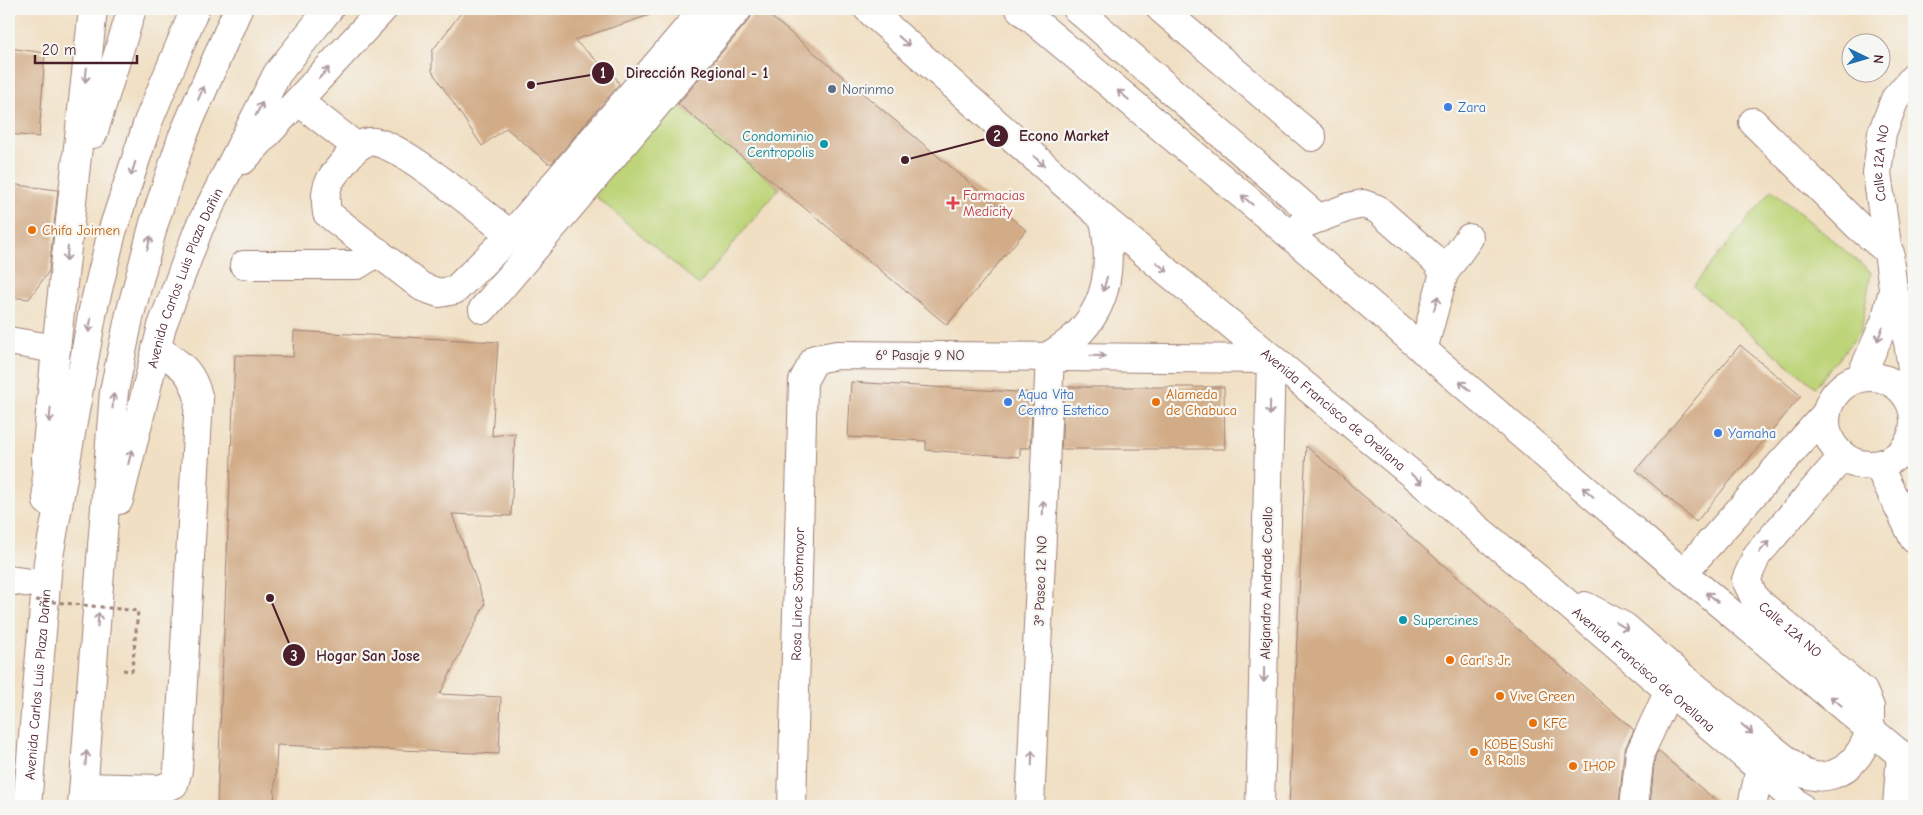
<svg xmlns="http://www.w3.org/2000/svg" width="1923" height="815" viewBox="0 0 1923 815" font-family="'Comic Neue',sans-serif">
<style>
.green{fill:#bdd478;stroke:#847a52}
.building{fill:#d2ac87}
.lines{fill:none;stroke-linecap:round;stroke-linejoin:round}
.minor-casing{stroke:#9d7f76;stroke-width:30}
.major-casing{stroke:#9d7f76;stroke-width:30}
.path{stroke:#9d7f76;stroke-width:3;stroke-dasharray:4 4;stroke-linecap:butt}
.minor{stroke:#fff;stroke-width:28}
.major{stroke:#fff;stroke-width:28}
.path-bridge{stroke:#9d7f76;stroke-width:3;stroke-dasharray:4 4;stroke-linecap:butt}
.oneway{stroke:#ae9aa0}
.service-dot{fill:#5c6f8a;stroke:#f6f6f2;stroke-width:2}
.shop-dot{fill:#3f7fe0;stroke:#f6f6f2;stroke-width:2}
.culture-dot{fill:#0f9aa8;stroke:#f6f6f2;stroke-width:2}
.health-dot{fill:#e0444e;stroke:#f6f6f2;stroke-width:2}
.food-dot{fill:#e8710a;stroke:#f6f6f2;stroke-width:2}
.labels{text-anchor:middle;stroke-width:4.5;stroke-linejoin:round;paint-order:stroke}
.service-label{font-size:14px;fill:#4e5e75;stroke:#f6f6f2;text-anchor:start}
.shop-label{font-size:14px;fill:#366cbe;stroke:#f6f6f2;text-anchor:start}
.culture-label{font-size:14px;fill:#0d838f;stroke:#f6f6f2;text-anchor:end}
.street-label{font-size:14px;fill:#4a1f2b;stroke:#f6f6f2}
.health-label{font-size:14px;fill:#be3a42;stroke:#f6f6f2;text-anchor:start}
.food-label{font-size:14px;fill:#c56008;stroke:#f6f6f2;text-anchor:start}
.leader{fill:none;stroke:#4a1f2b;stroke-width:2}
.callout-dot{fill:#4a1f2b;stroke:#f6f6f2;stroke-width:2}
.mark-label{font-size:15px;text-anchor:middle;font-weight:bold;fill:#fff}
.callout-label{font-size:15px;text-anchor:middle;font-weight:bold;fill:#4a1f2b;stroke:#f6f6f2;stroke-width:4.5;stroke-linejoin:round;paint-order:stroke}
</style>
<rect width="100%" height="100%" fill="#f6f6f2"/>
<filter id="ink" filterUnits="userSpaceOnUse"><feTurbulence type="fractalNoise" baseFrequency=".02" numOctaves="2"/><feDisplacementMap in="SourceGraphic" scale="10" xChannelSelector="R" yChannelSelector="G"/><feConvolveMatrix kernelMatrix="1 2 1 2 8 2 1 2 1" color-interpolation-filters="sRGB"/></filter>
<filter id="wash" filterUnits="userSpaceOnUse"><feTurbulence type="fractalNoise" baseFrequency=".0096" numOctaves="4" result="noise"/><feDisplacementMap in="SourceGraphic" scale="20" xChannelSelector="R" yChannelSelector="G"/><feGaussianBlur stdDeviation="1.12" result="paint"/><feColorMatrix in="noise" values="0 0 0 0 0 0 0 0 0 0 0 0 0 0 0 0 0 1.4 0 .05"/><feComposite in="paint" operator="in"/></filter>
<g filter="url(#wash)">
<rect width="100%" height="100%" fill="#f0dfc2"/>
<g class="green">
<path d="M672 99 779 188 699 285 593 194Z"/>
<path d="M1772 190 1871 272 1861 331 1815 387 1693 286Z"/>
</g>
<g id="blocks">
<g class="building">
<path d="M464 9H652L653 14 574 40 616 78 619 84 552 163H548L506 128 482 146 432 71V51Z"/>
<path d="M753 9H762L1026 230 947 325 678 104 750 19Z"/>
<path d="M9 48 45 53 39 137 9 134Z"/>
<path d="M9 184 58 190 49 271 29 299 9 297Z"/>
<path d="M294 331 498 342 492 436 515 433 511 516 452 514 485 604 440 694 501 697 499 754 277 745 274 806H217L235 355 293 357Z"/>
<path d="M1740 345 1801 396 1696 522 1636 470Z"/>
<path d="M851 382 1033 393 1030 448H1020V457L926 450V441L848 437Z"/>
<path d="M1065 387H1224L1225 449H1061Z"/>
<path d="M1306 446 1634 730 1624 751 1619 806H1289Z"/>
<path d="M1658 751 1722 806H1650L1655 757Z"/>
</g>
</g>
</g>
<g filter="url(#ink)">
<use href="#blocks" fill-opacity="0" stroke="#9d7f76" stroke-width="1"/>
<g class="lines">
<g class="minor-casing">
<g id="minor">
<path d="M1077 9 1318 218"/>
<path d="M1161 9 1312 137"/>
<path d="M298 101 357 147"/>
<path d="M1753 122 1859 227 1890 253"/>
<path d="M1301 225 1349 207 1363 204 1377 209 1436 261 1444 273 1423 350"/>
<path d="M511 235C483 214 406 147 375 142 361 140 352 152 344 162 328 181 323 187 327 213L422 287 439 293 455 290 511 235 704 9"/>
<path d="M244 265H357L378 252"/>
<path d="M1444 273 1469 238"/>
<path d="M483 309 738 9"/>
<path d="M9 341 56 349"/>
<path d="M1050 355C1058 350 1067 344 1075 337 1110 304 1112 263 1104 219"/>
<circle cx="1870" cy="421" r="44"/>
<path d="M1860 378 1885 322 1893 290"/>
<path id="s1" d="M1907 397 1912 368 1908 342 1893 288 1877 173 1882 133 1895 99 1914 77"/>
<path id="s2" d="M1843 456 1757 555 1746 580 1755 599 1863 691 1870 707V730"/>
<path d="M1878 465 1914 539"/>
<path d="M1683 573 1827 412"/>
<path d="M9 580 46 585"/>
<path d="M84 787 160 789 174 784 178 770 199 399C191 369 181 365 156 348"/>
<path id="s3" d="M792 806 803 381 815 359 837 355 1271 359 1260 806"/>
<path d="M1030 806 1050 355"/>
<path d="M1634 806 1640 753 1669 691"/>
<path d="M1752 806 1760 769"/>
<path d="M1897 806 1901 754"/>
</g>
</g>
<g class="major-casing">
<g id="major">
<path id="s4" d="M868 9 1104 219 1548 587 1760 769 1800 806"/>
<path d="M1020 9 1285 231 1683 573 1914 766"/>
<path d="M93 134 132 9"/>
<path d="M243 160 383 9"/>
<path id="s5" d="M119 500 162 326 199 228 277 74 329 9"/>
<path d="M47 501 46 456 56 349 93 9"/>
<path d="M1585 606 1625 627 1680 675 1803 773C1836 786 1861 760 1870 730"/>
<path id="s6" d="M27 806 48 562 93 310 112 232 148 122 195 9"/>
<path d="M82 806 114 391 129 318 154 223 182 138 238 9"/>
</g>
</g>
<path class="path" d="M123 670 132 671 138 611"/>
<use href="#minor" class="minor"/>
<use href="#major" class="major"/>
<path class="path-bridge" d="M36 600 138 611"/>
</g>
<defs><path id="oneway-shaft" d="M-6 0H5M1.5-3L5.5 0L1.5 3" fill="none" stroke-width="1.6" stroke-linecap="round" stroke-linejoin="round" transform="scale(1.25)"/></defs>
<g class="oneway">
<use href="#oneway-shaft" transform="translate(904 41) rotate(42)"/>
<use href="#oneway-shaft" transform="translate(324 73) rotate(-47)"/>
<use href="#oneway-shaft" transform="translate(86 75) rotate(96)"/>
<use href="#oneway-shaft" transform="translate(201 93) rotate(-67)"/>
<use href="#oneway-shaft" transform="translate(1123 95) rotate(-140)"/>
<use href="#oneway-shaft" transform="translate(259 109) rotate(-63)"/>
<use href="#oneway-shaft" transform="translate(1039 161) rotate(42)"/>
<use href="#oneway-shaft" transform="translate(133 169) rotate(108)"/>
<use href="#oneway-shaft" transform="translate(1247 200) rotate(-140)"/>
<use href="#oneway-shaft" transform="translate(149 243) rotate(-76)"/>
<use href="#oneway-shaft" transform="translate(67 254) rotate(97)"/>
<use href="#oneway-shaft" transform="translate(1162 267) rotate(40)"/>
<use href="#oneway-shaft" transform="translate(1105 284) rotate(106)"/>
<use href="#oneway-shaft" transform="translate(1436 303) rotate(-74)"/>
<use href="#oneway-shaft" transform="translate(90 325) rotate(100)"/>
<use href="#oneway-shaft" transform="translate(1880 334) rotate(111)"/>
<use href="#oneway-shaft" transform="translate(1098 356) rotate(1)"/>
<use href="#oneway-shaft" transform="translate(1465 386) rotate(-139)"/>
<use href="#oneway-shaft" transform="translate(113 401) rotate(-86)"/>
<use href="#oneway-shaft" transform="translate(1270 408) rotate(91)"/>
<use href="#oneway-shaft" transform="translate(50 415) rotate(95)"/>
<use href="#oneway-shaft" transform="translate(130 457) rotate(-76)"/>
<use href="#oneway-shaft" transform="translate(1417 479) rotate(40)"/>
<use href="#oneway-shaft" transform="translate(1588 492) rotate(-139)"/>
<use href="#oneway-shaft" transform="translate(1043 508) rotate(-88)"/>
<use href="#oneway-shaft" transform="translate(1764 547) rotate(-49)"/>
<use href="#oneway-shaft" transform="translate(1712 597) rotate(-140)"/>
<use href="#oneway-shaft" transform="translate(98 620) rotate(-85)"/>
<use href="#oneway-shaft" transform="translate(1622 626) rotate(31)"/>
<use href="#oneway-shaft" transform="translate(1264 675) rotate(91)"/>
<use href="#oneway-shaft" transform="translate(1836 701) rotate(-140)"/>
<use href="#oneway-shaft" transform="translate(1747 729) rotate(41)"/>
<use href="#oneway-shaft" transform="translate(86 758) rotate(-85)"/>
<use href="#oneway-shaft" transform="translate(1032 758) rotate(-88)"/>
</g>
</g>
<circle class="service-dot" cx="832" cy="89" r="5"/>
<g class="shop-dot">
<circle cx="1448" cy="107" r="5"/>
<circle cx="1008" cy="402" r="5"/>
<circle cx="1718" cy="433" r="5"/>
</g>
<g class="culture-dot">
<circle cx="824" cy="144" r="5"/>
<circle cx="1403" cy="620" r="5"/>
</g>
<path class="health-dot" d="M950.5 195.5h5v5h5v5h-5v5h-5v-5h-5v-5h5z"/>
<g class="food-dot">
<circle cx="32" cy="230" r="5"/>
<circle cx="1156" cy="402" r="5"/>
<circle cx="1450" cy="660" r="5"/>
<circle cx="1500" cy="696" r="5"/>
<circle cx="1533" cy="723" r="5"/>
<circle cx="1474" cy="752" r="5"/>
<circle cx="1573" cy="766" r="5"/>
</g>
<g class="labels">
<g class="service-label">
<text x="842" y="94">Norinmo</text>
</g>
<g class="shop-label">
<text x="1458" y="112">Zara</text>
<text x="1018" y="399">Aqua Vita<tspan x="1018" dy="16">Centro Estetico</tspan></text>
<text x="1728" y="438">Yamaha</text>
</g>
<g class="culture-label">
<text x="814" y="141">Condominio<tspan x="814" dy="16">Centropolis</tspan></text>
<text x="1413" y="625" text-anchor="start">Supercines</text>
</g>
<g class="street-label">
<text dy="5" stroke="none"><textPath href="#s1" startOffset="238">Calle 12A NO</textPath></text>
<text dy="5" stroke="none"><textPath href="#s5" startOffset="232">Avenida Carlos Luis Plaza Dañin</textPath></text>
<text x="920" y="360">6º Pasaje 9 NO</text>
<text dy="5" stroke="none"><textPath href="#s4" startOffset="614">Avenida Francisco de Orellana</textPath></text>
<text transform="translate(1040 581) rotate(-88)" y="5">3º Paseo 12 NO</text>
<text transform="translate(1266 583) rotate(-89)" y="5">Alejandro Andrade Coello</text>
<text dy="5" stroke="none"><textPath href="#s3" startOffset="212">Rosa Lince Sotomayor</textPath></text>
<text dy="5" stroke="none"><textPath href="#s2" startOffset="226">Calle 12A NO</textPath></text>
<text dy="5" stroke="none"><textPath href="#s4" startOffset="1019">Avenida Francisco de Orellana</textPath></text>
<text dy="5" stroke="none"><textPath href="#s6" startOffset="122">Avenida Carlos Luis Plaza Dañin</textPath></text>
</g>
<g class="health-label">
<text x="963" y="200">Farmacias<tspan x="963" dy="16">Medicity</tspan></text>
</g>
<g class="food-label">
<text x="42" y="235">Chifa Joimen</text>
<text x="1166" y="399">Alameda<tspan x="1166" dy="16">de Chabuca</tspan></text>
<text x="1460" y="665">Carl's Jr.</text>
<text x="1510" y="701">Vive Green</text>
<text x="1543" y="728">KFC</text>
<text x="1484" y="749">KOBE Sushi<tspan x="1484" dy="16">&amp; Rolls</tspan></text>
<text x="1583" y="771">IHOP</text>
</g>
</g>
<path class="leader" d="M531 85L603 73M905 160L997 136M270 598L294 655"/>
<g class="callout-dot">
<circle cx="531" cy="85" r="5"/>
<circle cx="905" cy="160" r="5"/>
<circle cx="270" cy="598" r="5"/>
<circle cx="603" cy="73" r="12"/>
<circle cx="997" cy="136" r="12"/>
<circle cx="294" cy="655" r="12"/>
</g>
<g class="mark-label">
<text x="603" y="78">1</text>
<text x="997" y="141">2</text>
<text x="294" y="661">3</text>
</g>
<g class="callout-label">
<text x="697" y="78">Dirección Regional - 1</text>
<text x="1064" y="141">Econo Market</text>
<text x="368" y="661">Hogar San Jose</text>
</g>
<rect width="1923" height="815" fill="none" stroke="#f6f6f2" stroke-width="30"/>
<g transform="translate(1866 58) rotate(95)"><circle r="24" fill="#f6f6f2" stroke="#b1a0a2"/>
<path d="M0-4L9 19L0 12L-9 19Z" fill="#1f6fb2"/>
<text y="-8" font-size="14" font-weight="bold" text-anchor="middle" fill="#4a1f2b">N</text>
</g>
<path d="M35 55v8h102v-8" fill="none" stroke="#4a1f2b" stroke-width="2.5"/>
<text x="42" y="55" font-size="15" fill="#4a1f2b" stroke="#f6f6f2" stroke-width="4" paint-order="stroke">20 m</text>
</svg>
